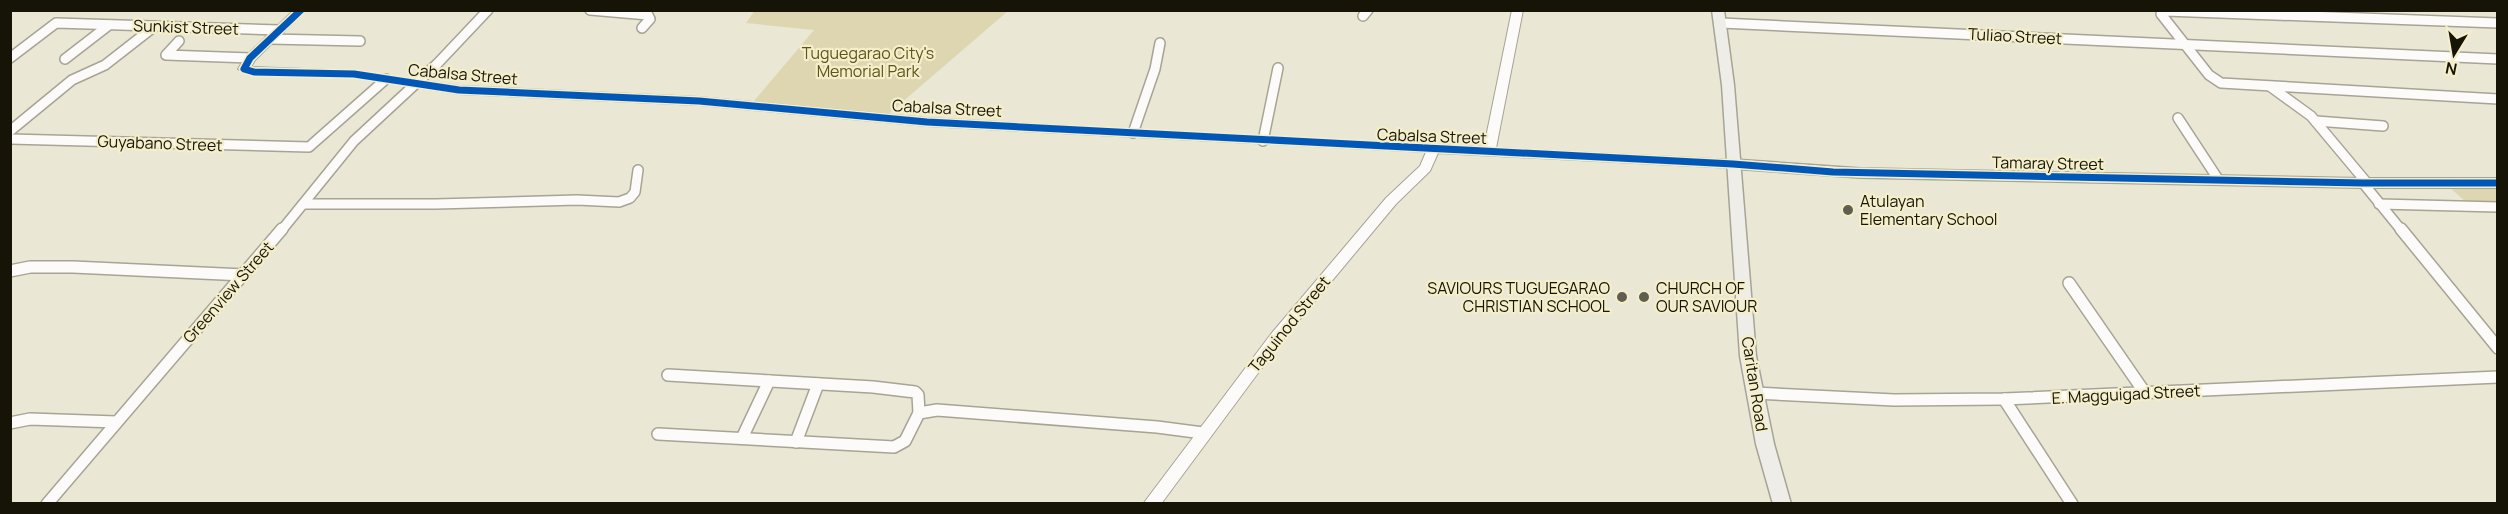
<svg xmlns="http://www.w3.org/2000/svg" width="2508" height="514" viewBox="0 0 2508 514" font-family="Manrope,sans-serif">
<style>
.green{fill:#ded6b0}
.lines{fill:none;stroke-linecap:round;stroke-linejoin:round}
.minor-far1-casing{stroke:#a6a495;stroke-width:12}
.minor-casing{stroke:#a6a495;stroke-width:14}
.tertiary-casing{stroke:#a6a495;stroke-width:2}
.secondary-casing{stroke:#a6a495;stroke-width:3}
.minor-far1{stroke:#fcfbf9;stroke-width:9}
.minor{stroke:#fcfbf9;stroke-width:11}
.tertiary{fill:#fcfbf9;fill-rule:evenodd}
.secondary{fill:#eeede7;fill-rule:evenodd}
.cycleway-casing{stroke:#f4eeca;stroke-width:10}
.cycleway{stroke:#0057b8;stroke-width:7}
.poi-dot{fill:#605e4f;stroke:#f4eeca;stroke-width:2}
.labels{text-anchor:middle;stroke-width:4.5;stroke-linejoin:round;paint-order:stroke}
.street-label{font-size:16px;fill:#161407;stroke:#f4eeca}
.park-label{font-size:16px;fill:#5f541a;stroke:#f4eeca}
.poi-label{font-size:16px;fill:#161407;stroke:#f4eeca;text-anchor:start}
</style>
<rect width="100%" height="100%" fill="#eae7d4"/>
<g class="green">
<path d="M755 10 1008 11 886 116 754 101 814 30 746 23Z"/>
<path d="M2448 186 2497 187V203L2465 201Z"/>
</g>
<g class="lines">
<g class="minor-far1-casing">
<g id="minor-far1">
<path d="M590 10 648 15 650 19 642 28"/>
<path d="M1363 16 1368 10"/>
<path d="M1721 23 2498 59"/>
<path d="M2498 23 2165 11 2161 14 2209 75 2221 83 2498 99"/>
<path d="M270 39 360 41"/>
<path d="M179 41 166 55 250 58"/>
<path d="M10 58 56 23 279 30"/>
<path d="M65 59 109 25"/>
<path d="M2271 87 2311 116 2367 183"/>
<path d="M2178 118 2218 179"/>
<path d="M2316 121 2383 126"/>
<path d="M10 131 72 80 105 65 155 26"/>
<path d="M1133 133 1155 69 1160 43"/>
<path d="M10 139 309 147 386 79"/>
<path d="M1263 141 1278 68"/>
<path d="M1733 164 1860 173 2363 183H2498"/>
<path d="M2363 183 2402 231"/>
<path d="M304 204H436L577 200 619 202 630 198 635 192 638 170"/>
<path d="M2379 204 2498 207"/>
<path d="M281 231 354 141 437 64 488 10"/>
</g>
</g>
<g class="minor-casing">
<g id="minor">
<path d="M2401 229 2498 348"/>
<path d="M10 271 30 267H73L244 275"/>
<path d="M2069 283 2145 393"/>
<path d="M668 375 873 387 915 392 918 395 919 413"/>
<path d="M1755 393 1894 400 2004 399 2498 377"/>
<path d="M2004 399 2072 504"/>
<path d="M10 423 30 419 116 422"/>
<path d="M658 434 894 447 905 441 919 413 937 410 1157 427 1203 433"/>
<path d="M742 438 769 381"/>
<path d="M796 442 818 384"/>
<path d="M47 504 282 229"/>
</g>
</g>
<g class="tertiary-casing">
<path id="tertiary" d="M294 10H306L255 60 251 67 354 71 459 86 699 97 927 118 1357 142 1484 147 1512 10H1523L1496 148 1733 160 1739 164 1733 168 1438 153 1430 171 1396 204 1281 342 1161 504H1143L1271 334 1386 198 1420 166 1426 152 927 126 699 105 459 94 354 77 254 75 238 69 246 56Z"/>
</g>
<g class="secondary-casing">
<path id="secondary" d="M1712 10H1724L1734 85 1756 356 1774 444 1791 504H1773L1756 444 1740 356 1722 85Z"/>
</g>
<use href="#minor-far1" class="minor-far1"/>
<use href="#minor" class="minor"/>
<use href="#tertiary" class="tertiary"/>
<use href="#secondary" class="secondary"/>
<g class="cycleway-casing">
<path id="cycleway" d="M301 10 250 58 244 69 254 72 354 74 459 90 699 101 927 122 1733 164 1833 172 2363 183H2498"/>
</g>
<use href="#cycleway" class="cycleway"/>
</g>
<g class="poi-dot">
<circle cx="1848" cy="210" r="6"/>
<circle cx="1622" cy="297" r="6"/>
<circle cx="1644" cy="297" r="6"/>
</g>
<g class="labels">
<g class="street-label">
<text transform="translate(186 27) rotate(2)" y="6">Sunkist Street</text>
<text transform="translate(2015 36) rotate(3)" y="6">Tuliao Street</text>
<text transform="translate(463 74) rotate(5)" y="6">Cabalsa Street</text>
<text transform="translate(947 108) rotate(3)" y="6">Cabalsa Street</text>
<text transform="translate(1432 136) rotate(2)" y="6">Cabalsa Street</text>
<text transform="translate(160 143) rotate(2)" y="6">Guyabano Street</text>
<text transform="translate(2048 163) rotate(1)" y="6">Tamaray Street</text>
<text transform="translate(228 292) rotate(-49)" y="6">Greenview Street</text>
<text transform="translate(1289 324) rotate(-51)" y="6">Taguinod Street</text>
<text transform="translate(1755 384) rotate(81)" y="6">Caritan Road</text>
<text transform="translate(2126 394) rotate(-3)" y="6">E. Magguigad Street</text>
</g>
<g class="park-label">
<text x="868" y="59">Tuguegarao City's<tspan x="868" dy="18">Memorial Park</tspan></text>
</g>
<g class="poi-label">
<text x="1860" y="207">Atulayan<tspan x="1860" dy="18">Elementary School</tspan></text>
<text x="1610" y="294" text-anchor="end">SAVIOURS TUGUEGARAO<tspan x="1610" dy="18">CHRISTIAN SCHOOL</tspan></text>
<text x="1656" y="294">CHURCH OF<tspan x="1656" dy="18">OUR SAVIOUR</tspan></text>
</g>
</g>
<rect width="2508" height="514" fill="none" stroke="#161407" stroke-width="24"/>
<g transform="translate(2454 54) rotate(191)" stroke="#f4eeca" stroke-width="4.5" paint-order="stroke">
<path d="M0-4.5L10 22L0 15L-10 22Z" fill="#161407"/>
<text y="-9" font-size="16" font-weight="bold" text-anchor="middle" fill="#161407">N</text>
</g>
</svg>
